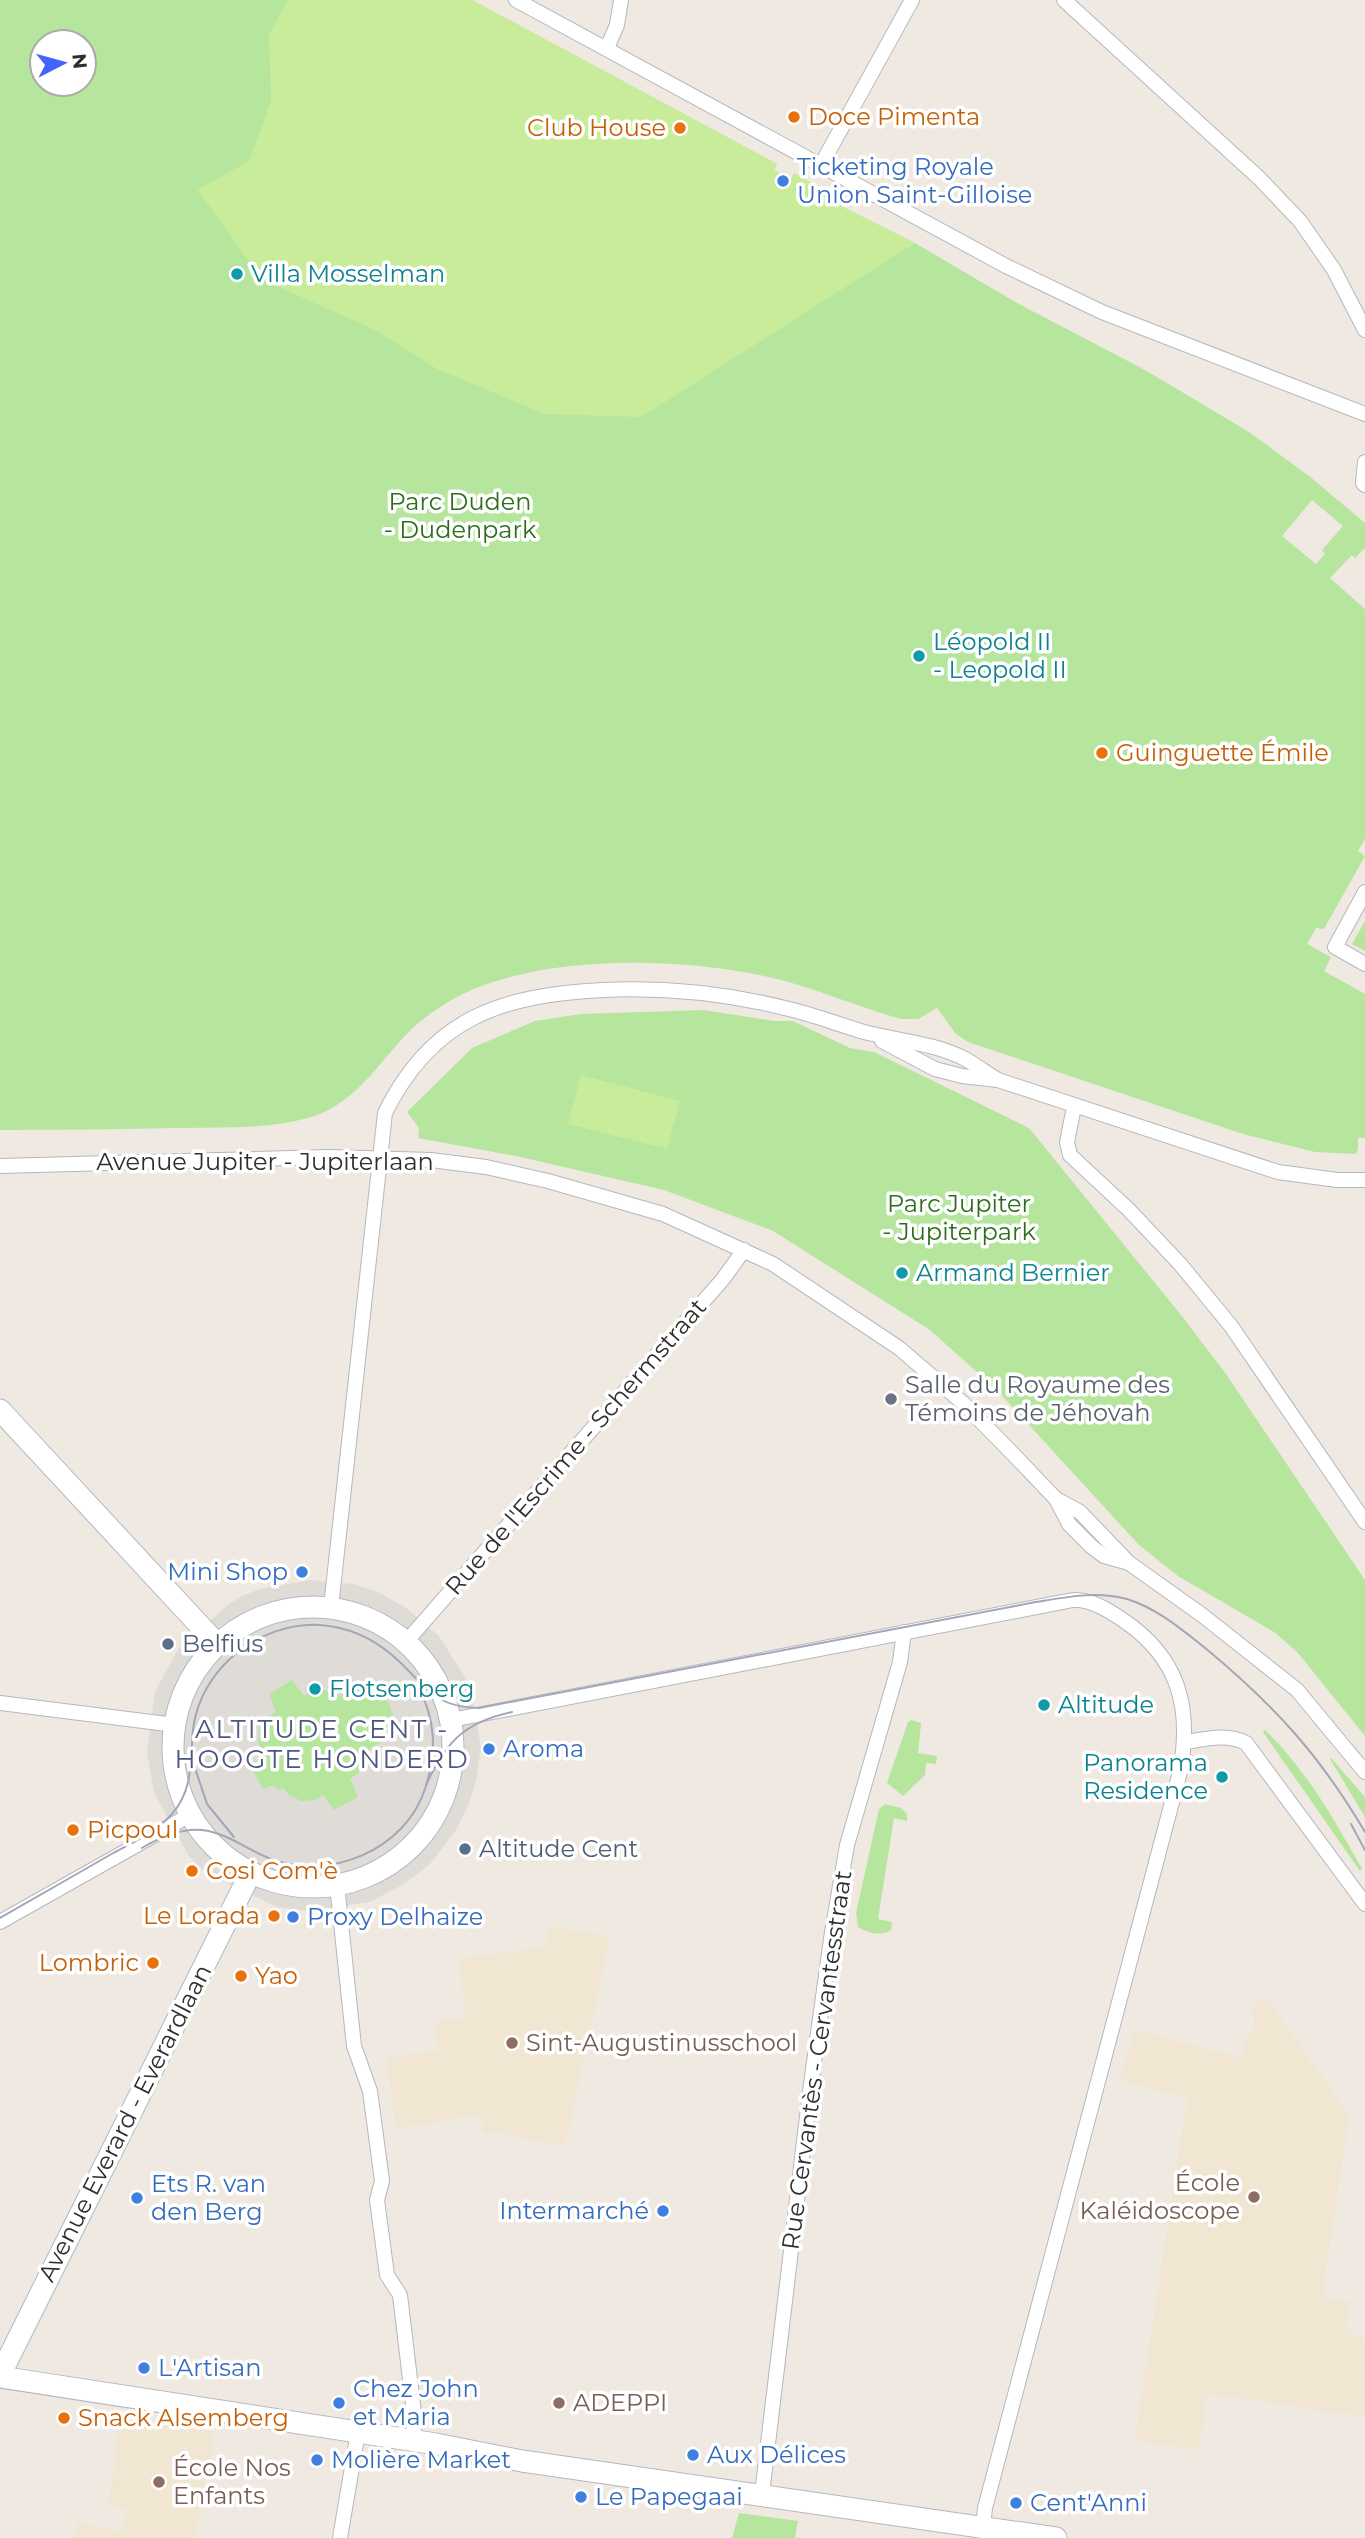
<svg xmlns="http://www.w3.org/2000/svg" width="1365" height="2538" viewBox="0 0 1365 2538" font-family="Montserrat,sans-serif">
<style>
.education{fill:#f0e6d1}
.green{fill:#b6e59e;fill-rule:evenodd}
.pitch{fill:#c9ec9a}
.plaza{fill:#dfdcd8;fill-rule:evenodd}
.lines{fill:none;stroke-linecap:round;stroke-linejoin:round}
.street-casing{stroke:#b4b7c1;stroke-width:16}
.secondary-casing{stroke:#b4b7c1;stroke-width:23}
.street{stroke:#fff;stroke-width:14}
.secondary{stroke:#fff;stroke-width:21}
.tram{stroke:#a3a6b8;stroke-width:2}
.food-dot{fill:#e8710a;stroke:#fff;stroke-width:2.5}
.shop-dot{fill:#3f7fe0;stroke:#fff;stroke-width:2.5}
.culture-dot{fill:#0f9aa8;stroke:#fff;stroke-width:2.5}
.worship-dot{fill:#6b7280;stroke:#fff;stroke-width:2.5}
.service-dot{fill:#5c6f8a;stroke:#fff;stroke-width:2.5}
.education-dot{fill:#8d6e63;stroke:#fff;stroke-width:2.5}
.labels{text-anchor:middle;stroke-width:7;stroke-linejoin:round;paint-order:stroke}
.food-label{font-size:24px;fill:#c56008;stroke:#fff;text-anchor:start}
.shop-label{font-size:24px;fill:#366cbe;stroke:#fff;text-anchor:start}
.culture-label{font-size:24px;fill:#0d838f;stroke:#fff;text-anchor:start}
.park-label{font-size:24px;fill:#2c6e1b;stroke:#fff}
.street-label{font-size:24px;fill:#2e2e2e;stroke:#fff}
.worship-label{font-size:24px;fill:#5b616d;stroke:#fff;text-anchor:start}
.service-label{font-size:24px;fill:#4e5e75;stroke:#fff;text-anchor:start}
.education-label{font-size:24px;fill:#785e54;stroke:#fff;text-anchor:start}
.neighbourhood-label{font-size:26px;letter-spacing:2px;fill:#4d5680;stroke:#fff}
</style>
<rect width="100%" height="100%" fill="#efe9e1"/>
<g class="education">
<path d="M549 1926 610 1936 565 2146 505 2134V2130L483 2134 480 2115 396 2128 387 2058 438 2051 436 2021 466 2017 459 1959 545 1947Z"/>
<path d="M1265 1996 1349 2115 1322 2297 1350 2301 1345 2334 1365 2337V2417L1207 2393 1198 2450 1135 2440 1187 2098 1120 2080 1134 2030 1242 2058 1246 2040 1255 2026 1252 2006Z"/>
<path d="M121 2418 214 2432 196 2538H74L76 2523 123 2531 127 2508 108 2504 118 2446 116 2445Z"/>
</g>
<g class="green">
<path d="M0 0H472L777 164 774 170 791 179 794 173 837 197 841 206 915 243 1017 303 1145 370 1249 432 1309 476 1365 523V548L1355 558 1352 555 1330 578 1365 609V839L1358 851 1365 856 1324 929 1316 928 1307 944 1331 957 1324 971 1365 994V1138H1358V1149L1356 1154 1315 1152 1243 1134 968 1042 956 1034 937 1008 918 1019H901C862 1008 824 992 785 981 693 956 532 951 448 1002 432 1012 416 1023 403 1038 377 1066 355 1101 317 1115 274 1130 225 1127 180 1128 120 1129 60 1130 0 1130ZM42 42H84V84H42ZM1312 500 1343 526 1322 550 1325 554 1316 564 1282 536Z"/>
<path d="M1365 921V951L1352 944Z"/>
<path d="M704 1010 774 1021H793L850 1048 874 1052 1029 1128 1181 1315 1226 1374 1365 1580V1736L1298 1653 1274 1632 1178 1576 1139 1545 996 1389 930 1330 773 1231 664 1190 516 1156 418 1138 419 1128 407 1112 472 1048 535 1021 581 1014Z"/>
<path d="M304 1648 367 1663 411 1743 325 1841 218 1755Z"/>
<path d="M911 1720 921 1723 918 1753 937 1756 936 1764 926 1763 925 1775 903 1796 887 1783 908 1722Z"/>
<path d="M1265 1730C1307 1771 1334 1819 1362 1869L1360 1871 1263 1732Z"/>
<path d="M1331 1758 1365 1797V1817L1330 1759Z"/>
<path d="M885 1804 901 1808 907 1814V1821L894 1818 878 1919 892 1922 891 1930C879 1937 869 1933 858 1927L856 1913 879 1809Z"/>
<path d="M739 2513 798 2521 795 2538H732Z"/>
</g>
<g class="pitch">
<path d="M288 0H472L777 164 774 170 791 179 794 173 837 197 841 206 915 243 641 417 545 414 437 369 375 330 261 279 198 190 249 161 271 101 269 34Z"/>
<path d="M581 1075 680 1101 667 1149 568 1124Z"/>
</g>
<path class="plaza" d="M310 1580 354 1584 378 1592 405 1607 439 1636 470 1685 481 1747 476 1781 468 1806 456 1830 430 1864 404 1884 370 1902 308 1911 277 1907 208 1874 190 1858 154 1793 147 1753 155 1691 179 1648 229 1604 242 1596 260 1589ZM292 1680 304 1696 314 1690 323 1689 339 1696 356 1687 359 1691 372 1684 390 1705 396 1727 383 1734 386 1739 369 1749 364 1768 350 1779 358 1797 334 1810 323 1795 315 1800 301 1801 289 1795 283 1788 278 1790 274 1785 263 1789 250 1766 259 1758 256 1752 261 1750 258 1741 259 1728 265 1719 276 1712 269 1694Z"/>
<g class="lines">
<g class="street-casing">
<g id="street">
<path d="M516 0 1006 266 1102 312 1365 414"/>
<path d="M1064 0 1259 178 1300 221 1334 270 1365 330"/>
<path d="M607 48 617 25 621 0"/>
<path d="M821 165 912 0"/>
<path d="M1365 462 1363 483 1365 485"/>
<path d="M1365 892 1335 947 1365 964"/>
<path d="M882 1041 935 1069 962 1076 998 1080 1278 1172 1337 1180H1365"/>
<path d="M1074 1107 1067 1142 1070 1155 1129 1210 1180 1264 1231 1326 1365 1522"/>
<path d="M0 1166 329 1157 431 1160 486 1167 548 1181 663 1214 773 1264 899 1348 963 1403 1013 1454 1056 1499 1069 1524 1092 1547 1104 1556 1129 1563"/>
<path d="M1056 1499 1080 1512 1129 1563 1202 1615 1297 1690 1365 1772"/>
<path d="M331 1607 385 1113C432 1017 503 995 603 990 667 987 731 994 793 1010 817 1016 840 1025 864 1032 898 1041 936 1043 967 1060 977 1066 988 1074 998 1080"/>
<path d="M406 1642 723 1279 744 1250"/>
<path d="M0 1703 175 1725"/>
<path d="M451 1720 1073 1600C1091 1599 1108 1610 1123 1620 1179 1658 1192 1707 1180 1772L985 2508 983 2527"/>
<path d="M1186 1742C1205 1739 1227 1733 1246 1743L1365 1904"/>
<path d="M337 1885 354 2046 370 2091 382 2181 377 2200 387 2275 400 2295 415 2421 412 2440"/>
<path d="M0 1922 190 1815"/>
<path d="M762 2494 810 2091 832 1932 847 1845 900 1662 904 1632"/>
<path d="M340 2538 358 2432"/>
</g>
</g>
<g class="secondary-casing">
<g id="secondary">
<path d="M0 1410 217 1644"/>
<circle cx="313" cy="1747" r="140"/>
<path d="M0 2375 251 1872"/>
<path d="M0 2377 436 2444 522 2461 1056 2538"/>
</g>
</g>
<use href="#street" class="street"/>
<use href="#secondary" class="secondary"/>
<g class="tram">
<path d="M194 1765 207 1804 234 1837"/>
<path d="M426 1785C446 1742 464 1722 512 1712"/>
<path d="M1351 1824 1365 1850"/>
<path d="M142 1848C160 1837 180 1828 202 1830 228 1833 247 1850 271 1859 330 1881 405 1850 425 1789 437 1753 436 1720 418 1686"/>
<path d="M0 1918C38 1896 77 1874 115 1852 134 1842 157 1831 172 1814 194 1789 190 1760 193 1729 201 1668 259 1622 320 1625 347 1627 372 1638 392 1655 423 1681 431 1708 479 1708L1036 1602C1067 1597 1096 1591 1127 1599 1156 1608 1180 1628 1204 1647 1274 1705 1319 1754 1365 1832"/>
</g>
</g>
<g class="food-dot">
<circle cx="794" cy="117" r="7"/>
<circle cx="680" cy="128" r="7"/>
<circle cx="1102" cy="753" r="7"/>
<circle cx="73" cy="1830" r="7"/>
<circle cx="192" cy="1871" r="7"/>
<circle cx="274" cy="1916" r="7"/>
<circle cx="153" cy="1963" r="7"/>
<circle cx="241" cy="1976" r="7"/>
<circle cx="64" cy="2418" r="7"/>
</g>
<g class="shop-dot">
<circle cx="783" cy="181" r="7"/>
<circle cx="302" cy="1572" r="7"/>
<circle cx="489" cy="1749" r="7"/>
<circle cx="293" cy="1917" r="7"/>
<circle cx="137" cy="2198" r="7"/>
<circle cx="663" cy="2211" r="7"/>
<circle cx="144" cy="2368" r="7"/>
<circle cx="339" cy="2403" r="7"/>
<circle cx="693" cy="2455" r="7"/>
<circle cx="317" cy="2460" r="7"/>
<circle cx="581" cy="2497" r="7"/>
<circle cx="1016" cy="2503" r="7"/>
</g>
<g class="culture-dot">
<circle cx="237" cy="274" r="7"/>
<circle cx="919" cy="656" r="7"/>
<circle cx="902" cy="1273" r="7"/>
<circle cx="315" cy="1689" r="7"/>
<circle cx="1044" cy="1705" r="7"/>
<circle cx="1222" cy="1777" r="7"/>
</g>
<circle class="worship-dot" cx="891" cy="1399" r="7"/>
<g class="service-dot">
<circle cx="168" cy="1644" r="7"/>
<circle cx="465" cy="1849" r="7"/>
</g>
<g class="education-dot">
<circle cx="512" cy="2043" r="7"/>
<circle cx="1254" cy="2197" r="7"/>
<circle cx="559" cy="2403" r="7"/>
<circle cx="159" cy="2482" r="7"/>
</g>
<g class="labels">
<g class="food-label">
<text x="808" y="125">Doce Pimenta</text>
<text x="666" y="136" text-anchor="end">Club House</text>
<text x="1116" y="761">Guinguette Émile</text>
<text x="87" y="1838">Picpoul</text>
<text x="206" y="1879">Cosi Com'è</text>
<text x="260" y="1924" text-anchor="end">Le Lorada</text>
<text x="139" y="1971" text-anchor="end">Lombric</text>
<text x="255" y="1984">Yao</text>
<text x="78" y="2426">Snack Alsemberg</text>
</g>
<g class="shop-label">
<text x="797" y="175">Ticketing Royale<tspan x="797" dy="28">Union Saint-Gilloise</tspan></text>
<text x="288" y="1580" text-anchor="end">Mini Shop</text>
<text x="503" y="1757">Aroma</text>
<text x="307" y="1925">Proxy Delhaize</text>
<text x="151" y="2192">Ets R. van<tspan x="151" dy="28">den Berg</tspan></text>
<text x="649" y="2219" text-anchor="end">Intermarché</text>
<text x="158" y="2376">L'Artisan</text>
<text x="353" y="2397">Chez John<tspan x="353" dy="28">et Maria</tspan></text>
<text x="707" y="2463">Aux Délices</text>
<text x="331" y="2468">Molière Market</text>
<text x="595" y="2505">Le Papegaai</text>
<text x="1030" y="2511">Cent'Anni</text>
</g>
<g class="culture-label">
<text x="251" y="282">Villa Mosselman</text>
<text x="933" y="650">Léopold II<tspan x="933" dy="28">- Leopold II</tspan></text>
<text x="916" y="1281">Armand Bernier</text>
<text x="329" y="1697">Flotsenberg</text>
<text x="1058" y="1713">Altitude</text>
<text x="1208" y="1771" text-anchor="end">Panorama<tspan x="1208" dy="28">Residence</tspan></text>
</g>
<g class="park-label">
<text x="460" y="510">Parc Duden<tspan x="460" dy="28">- Dudenpark</tspan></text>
<text x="959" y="1212">Parc Jupiter<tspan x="959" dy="28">- Jupiterpark</tspan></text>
</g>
<g class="street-label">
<text x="265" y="1170">Avenue Jupiter - Jupiterlaan</text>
<text transform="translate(576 1447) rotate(-49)" y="8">Rue de l'Escrime - Schermstraat</text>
<text transform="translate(817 2060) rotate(-82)" y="8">Rue Cervantès - Cervantesstraat</text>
<text transform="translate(125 2123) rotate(-63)" y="8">Avenue Everard - Everardlaan</text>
</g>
<g class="worship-label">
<text x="905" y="1393">Salle du Royaume des<tspan x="905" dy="28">Témoins de Jéhovah</tspan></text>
</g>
<g class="service-label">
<text x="182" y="1652">Belfius</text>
<text x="479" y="1857">Altitude Cent</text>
</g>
<g class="education-label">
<text x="526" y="2051">Sint-Augustinusschool</text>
<text x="1240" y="2191" text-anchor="end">École<tspan x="1240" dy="28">Kaléidoscope</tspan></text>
<text x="573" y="2411">ADEPPI</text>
<text x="173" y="2476">École Nos<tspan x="173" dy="28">Enfants</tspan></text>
</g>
<g class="neighbourhood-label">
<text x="322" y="1738">ALTITUDE CENT -<tspan x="322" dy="30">HOOGTE HONDERD</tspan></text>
</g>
</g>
<g transform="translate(63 63) rotate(84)"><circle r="33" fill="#ffffff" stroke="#ababab" stroke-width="2"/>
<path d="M0-5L12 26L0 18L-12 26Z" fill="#4264fb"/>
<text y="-10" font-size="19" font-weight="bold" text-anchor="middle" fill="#2e2e2e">N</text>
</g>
</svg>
